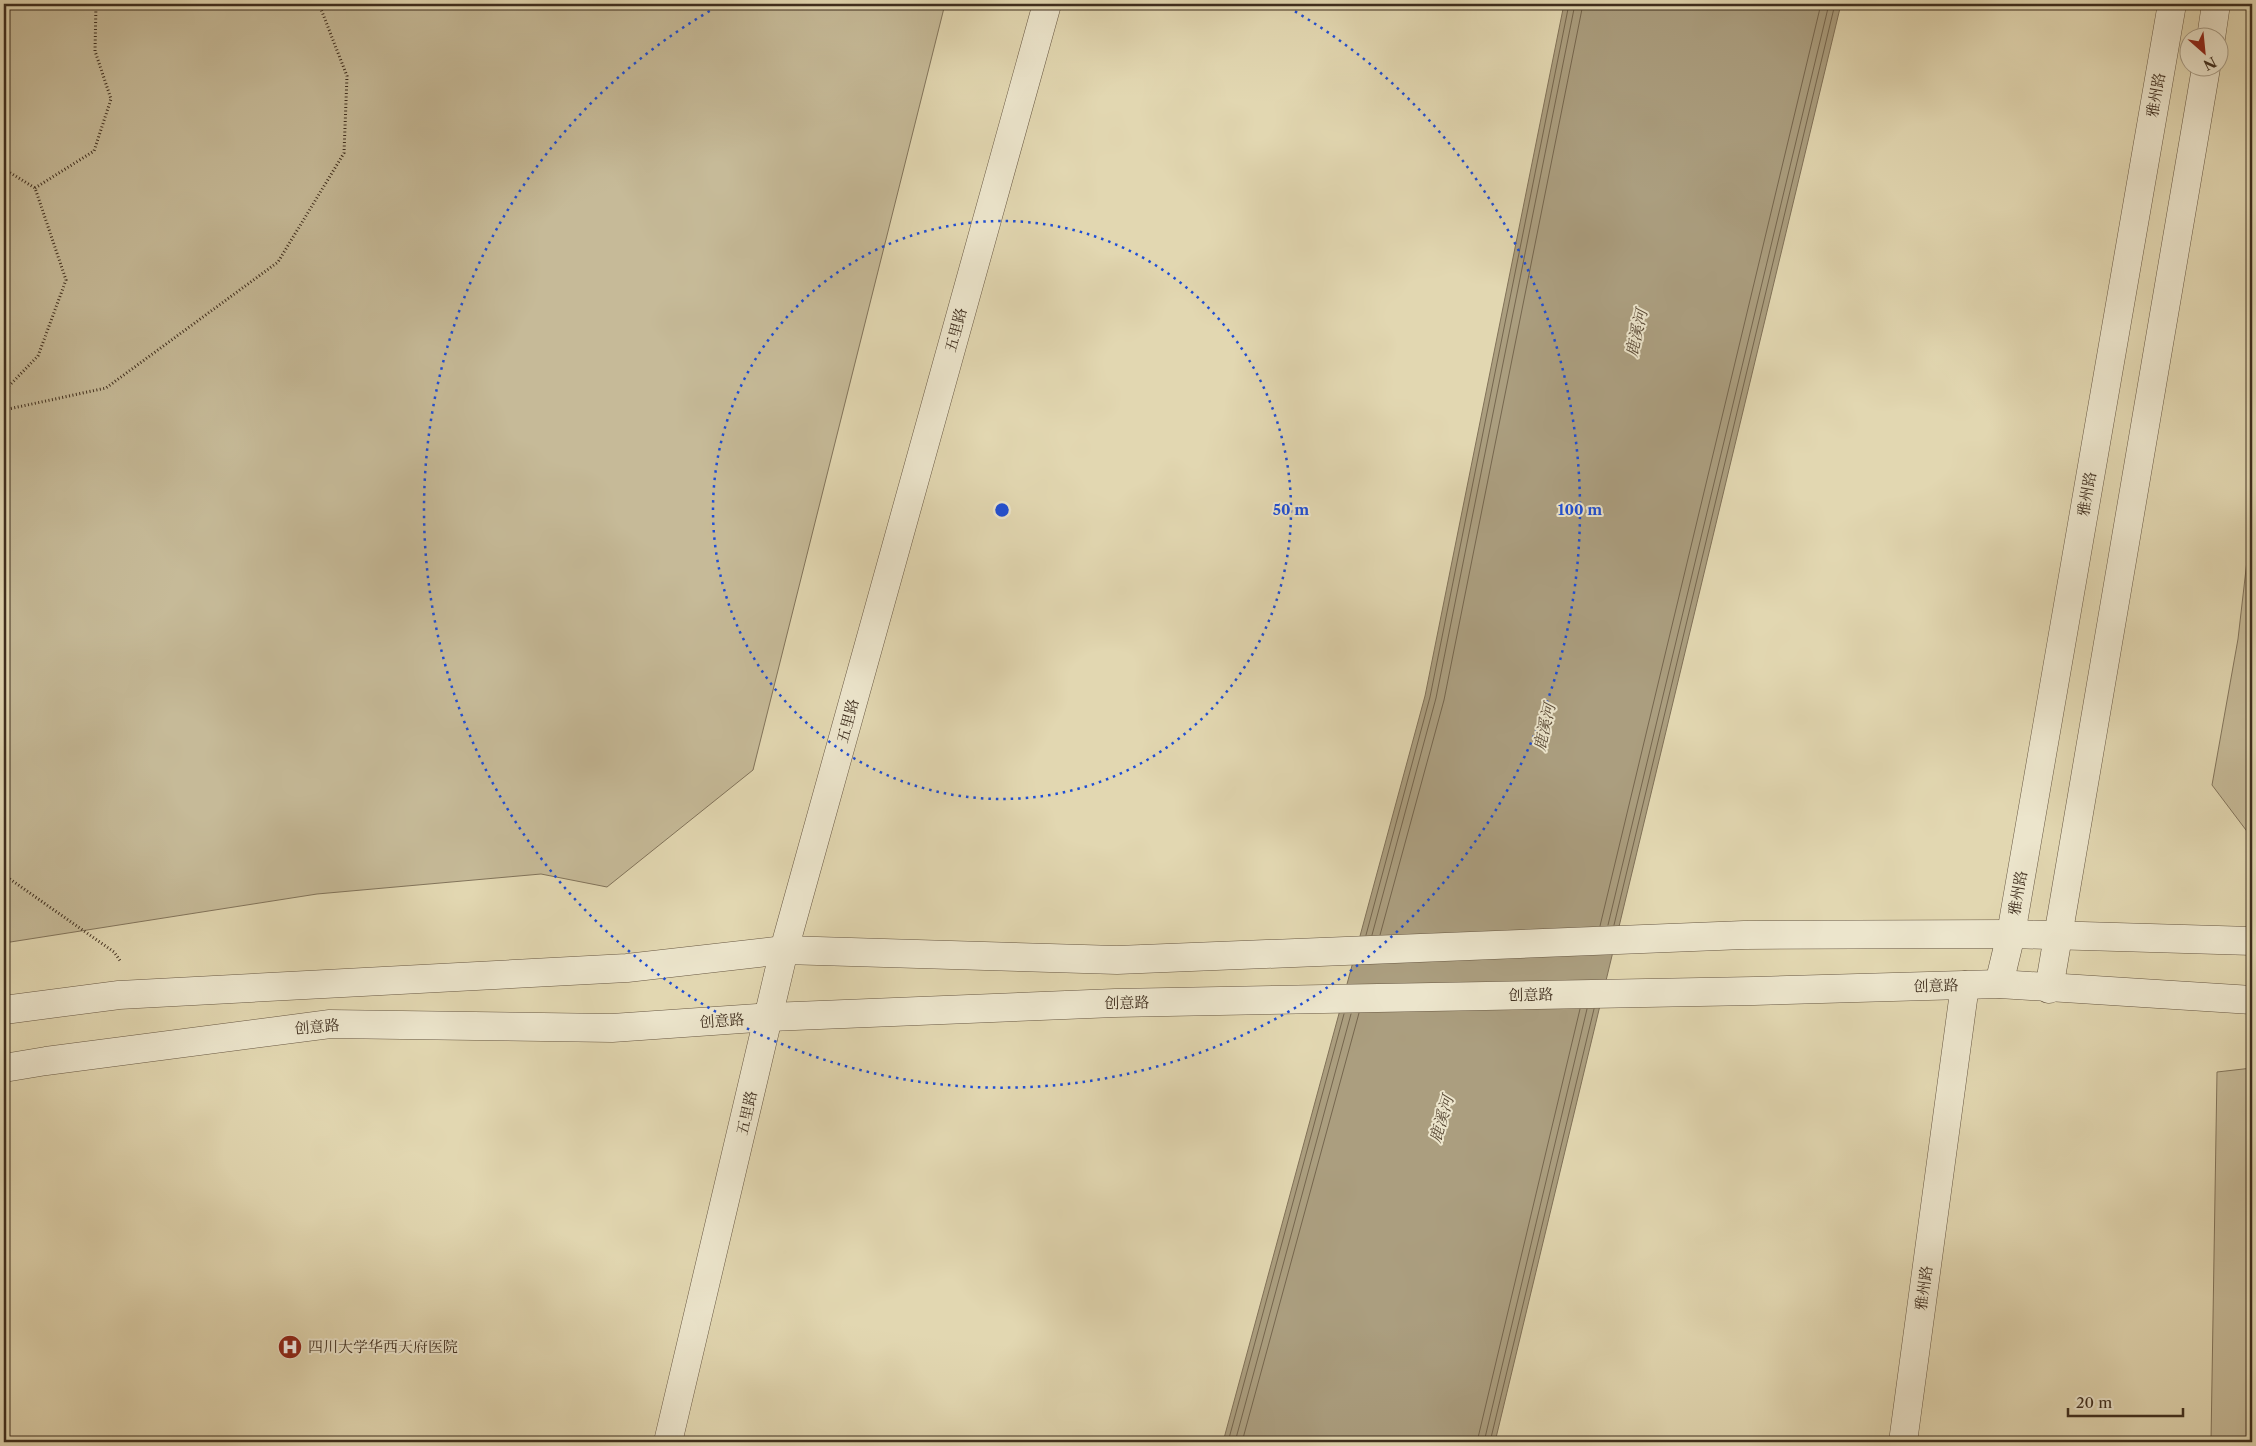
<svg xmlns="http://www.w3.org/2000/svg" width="2256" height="1446" viewBox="0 0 2256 1446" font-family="'Libre Caslon Text','Noto Serif SC',serif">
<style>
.green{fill:#c6ba98;stroke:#82745b}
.water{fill:#ab9e7f;stroke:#807158}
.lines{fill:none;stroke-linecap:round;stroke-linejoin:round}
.shore{stroke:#75664e;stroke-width:1}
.minor-casing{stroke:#685843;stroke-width:29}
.path{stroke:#3f2e1e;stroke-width:3;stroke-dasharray:1 2.5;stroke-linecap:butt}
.minor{stroke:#ece5cc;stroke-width:28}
.ring{fill:none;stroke:#1d4ed8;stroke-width:2.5;stroke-dasharray:2.5 5}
.labels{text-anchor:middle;stroke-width:4;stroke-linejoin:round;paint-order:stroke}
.street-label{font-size:15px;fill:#3f2e1e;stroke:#ece5cc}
.poi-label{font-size:15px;fill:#3f2e1e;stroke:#ece5cc;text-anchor:start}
.water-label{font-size:16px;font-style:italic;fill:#5a4a36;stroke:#ece5cc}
.centre{fill:#1d4ed8;stroke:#ece5cc;stroke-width:2.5}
.ring-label{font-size:15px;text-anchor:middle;font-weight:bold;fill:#1d4ed8;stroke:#ece5cc;stroke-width:4;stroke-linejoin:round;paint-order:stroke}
</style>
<rect width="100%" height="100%" fill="#e2d7b1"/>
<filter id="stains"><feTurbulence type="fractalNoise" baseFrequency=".004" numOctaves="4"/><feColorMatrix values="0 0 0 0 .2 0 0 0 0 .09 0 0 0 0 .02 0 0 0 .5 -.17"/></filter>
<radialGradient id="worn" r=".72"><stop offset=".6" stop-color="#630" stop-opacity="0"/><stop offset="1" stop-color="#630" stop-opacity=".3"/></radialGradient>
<g class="green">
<path d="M4 4H945L753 770 607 887 541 874 317 894 4 943Z"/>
<path d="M2252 517V838L2212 785 2238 639Z"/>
<path d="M2252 1068V1442H2211L2217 1072Z"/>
</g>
<path class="water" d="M1564 4H1841L1495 1442H1223L1425 696Z"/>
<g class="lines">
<g class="shore">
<path d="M1608 925 1829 4"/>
<path d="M1614 925 1835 4"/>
<path d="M1600 926 1821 4"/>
<path d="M1366 935 1430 697 1569 4"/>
<path d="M1372 935 1436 698 1575 4"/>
<path d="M1380 935 1444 700 1583 4"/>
<path d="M1228 1442 1344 1014"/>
<path d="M1235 1442 1351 1014"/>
<path d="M1242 1442 1359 1013"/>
<path d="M1477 1442 1580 1009"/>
<path d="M1484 1442 1587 1009"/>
<path d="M1490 1442 1594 1009"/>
</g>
<g class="minor-casing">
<g id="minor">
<path d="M2211 38 2216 4"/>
<path d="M1999 984 2011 934 2172 4"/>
<path d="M2049 989 2206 68"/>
<path d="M4 1010 119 995 627 968 784 950 1117 960 1744 935 2011 934 2252 941"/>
<path d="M4 1068 46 1061 330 1024 612 1028 770 1017 1115 1003 1754 991 1999 984 2252 1000"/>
<path d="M668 1442 784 950 1047 4"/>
<path d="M1903 1442 1965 985"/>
</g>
</g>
<g class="path">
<path d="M4 169 35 188 66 280 38 356 4 391"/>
<path d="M35 188 94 151 111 99 95 51 96 4"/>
<path d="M4 410 106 388 278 262 344 153 347 76 319 4"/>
<path d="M4 875 114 952 121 962"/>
</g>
<use href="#minor" class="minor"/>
</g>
<g class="ring">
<circle cx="1002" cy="510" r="289"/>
<path d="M1282 4A578 578 0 1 1 722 4"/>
</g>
<defs>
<g id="hospital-disc" transform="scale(1.25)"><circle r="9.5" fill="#8f2418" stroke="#ece5cc"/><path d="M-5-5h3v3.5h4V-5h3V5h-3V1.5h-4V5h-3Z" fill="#fff"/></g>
</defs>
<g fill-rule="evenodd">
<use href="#hospital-disc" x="290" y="1347"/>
</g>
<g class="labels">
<g class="street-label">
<text transform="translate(2156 95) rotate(-80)" y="5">雅州路</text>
<text transform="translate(956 330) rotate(-75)" y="5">五里路</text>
<text transform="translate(2087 494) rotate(-80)" y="5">雅州路</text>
<text transform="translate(848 721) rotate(-75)" y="5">五里路</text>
<text transform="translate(2018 893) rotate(-80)" y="5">雅州路</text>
<text transform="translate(1936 986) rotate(-2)" y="5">创意路</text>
<text transform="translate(1531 995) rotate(-1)" y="5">创意路</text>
<text transform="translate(1127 1003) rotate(-1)" y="5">创意路</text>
<text transform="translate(722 1021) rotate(-4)" y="5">创意路</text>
<text transform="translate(317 1027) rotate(-5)" y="5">创意路</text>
<text transform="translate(747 1113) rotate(-77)" y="5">五里路</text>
<text transform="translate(1924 1288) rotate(-82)" y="5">雅州路</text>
</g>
<g class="poi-label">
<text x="308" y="1352">四川大学华西天府医院</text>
</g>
<g class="water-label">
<text transform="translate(1636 333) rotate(-77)" y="6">鹿溪河</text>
<text transform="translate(1544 727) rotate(-77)" y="6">鹿溪河</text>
<text transform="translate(1441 1119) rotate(-73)" y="6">鹿溪河</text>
</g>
</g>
<circle cx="1002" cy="510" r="8" class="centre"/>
<g class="ring-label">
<text x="1291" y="515">50 m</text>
<text x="1580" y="515">100 m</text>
</g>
<rect width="2256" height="1446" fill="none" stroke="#e2d7b1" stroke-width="20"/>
<rect x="5" y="5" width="2246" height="1436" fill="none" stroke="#3f2e1e" stroke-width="2.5"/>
<rect x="10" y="10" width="2236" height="1426" fill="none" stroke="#3f2e1e"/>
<g transform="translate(2204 52) rotate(153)"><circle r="24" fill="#ece5cc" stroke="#a79c86"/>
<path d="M0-4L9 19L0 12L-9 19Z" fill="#8f2418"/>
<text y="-8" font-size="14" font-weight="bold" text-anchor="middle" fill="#3f2e1e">N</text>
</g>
<path d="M2068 1408v8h115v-8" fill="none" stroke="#3f2e1e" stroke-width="2.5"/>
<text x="2076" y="1408" font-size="15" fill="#3f2e1e" stroke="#ece5cc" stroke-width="4" paint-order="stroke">20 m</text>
<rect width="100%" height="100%" filter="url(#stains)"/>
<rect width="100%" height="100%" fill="url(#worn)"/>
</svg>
